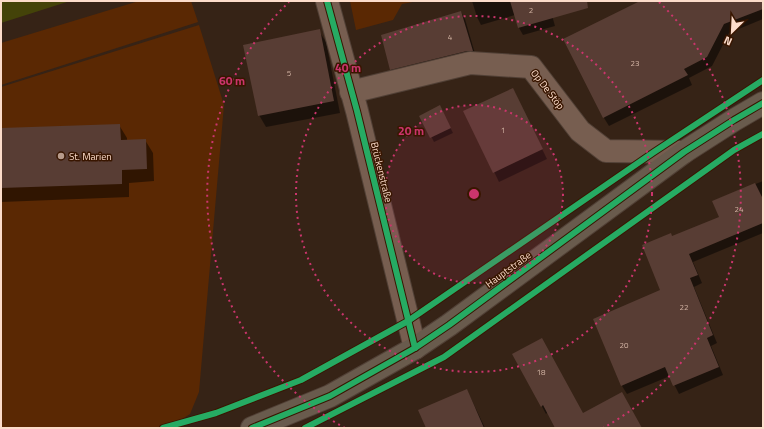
<svg xmlns="http://www.w3.org/2000/svg" width="764" height="429" viewBox="0 0 764 429" font-family="'Titillium Web',sans-serif">
<style>
.green{fill:#5a2803}
.water{fill:#444309}
.shadow{fill:#0007}
.building{fill:#583d34}
.lines{fill:none;stroke-linecap:round;stroke-linejoin:round}
.minor-casing{stroke:#514036;stroke-width:24}
.major-casing{stroke:#514036;stroke-width:24}
.minor{stroke:#775e50;stroke-width:22}
.major{stroke:#695b4d;stroke-width:22}
.cycleway-casing{stroke:#391600;stroke-width:8}
.cycleway{stroke:#26ab63;stroke-width:6}
.ring{fill:none;stroke:#cb356c;stroke-width:2;stroke-dasharray:2 4}
.poi-dot{fill:#b79b8b;stroke:#391600;stroke-width:1.5}
.labels{text-anchor:middle;stroke-width:3;stroke-linejoin:round;paint-order:stroke}
.number-label{font-size:8px;fill:#d3b4a4}
.street-label{font-size:10px;fill:#fcdcca;stroke:#391600}
.poi-label{font-size:10px;fill:#fcdcca;stroke:#391600;text-anchor:start}
.centre{fill:#cb356c;stroke:#391600;stroke-width:2}
.ring-label{font-size:12px;text-anchor:middle;font-weight:bold;fill:#cb356c;stroke:#391600;stroke-width:3;stroke-linejoin:round;paint-order:stroke}
</style>
<rect width="100%" height="100%" fill="#362316"/>
<g class="green">
<path d="M139 1H191L198 22 1 85V43Z"/>
<path d="M350 1H418L402 4 393 20 356 30Z"/>
<path d="M199 25 224 105 199 392 190 414 168 428H1V87Z"/>
</g>
<path class="water" d="M1 1H70L1 23Z"/>
<g class="shadow">
<path d="M472 1H548L555 26 523 35 519 28 515 15 481 25 477 17Z"/>
<path d="M642 1H763V19L729 33 712 66 689 78 692 85 609 126 604 118Z"/>
<path d="M461 12 465 19 476 57 395 76 391 69Z"/>
<path d="M319 31 326 42 340 113 266 127 259 115Z"/>
<path d="M517 98 547 159 499 182 465 112Z"/>
<path d="M442 111 453 133 434 142 421 116Z"/>
<path d="M119 125 127 138V141L145 140 153 153 154 181 129 183V197L1 202V129Z"/>
<path d="M763 181V233L693 262 702 283 694 287 717 343 711 346 723 375 679 394 670 376 627 394 622 386 662 291 672 237 720 218 713 201Z"/>
<path d="M514 355 583 414 641 428H557L548 412 546 414Z"/>
<path d="M467 390 485 428H427Z"/>
</g>
<g class="building">
<path d="M510 1H587L588 8 518 28Z"/>
<path d="M640 1H763V9L724 24 707 57 684 69 688 75 603 118 563 39Z"/>
<path d="M461 11 473 51H467L390 70 381 35Z"/>
<path d="M320 29 334 101 258 116 243 45Z"/>
<path d="M513 88 543 149 493 173 463 111Z"/>
<path d="M440 105 451 128 430 138 419 116Z"/>
<path d="M120 124 121 140 146 139 147 169 122 170V184L1 188V128Z"/>
<path d="M755 183 763 199V223L689 254 698 275 690 278 713 335 707 338 719 367 673 386 665 367 621 386 593 319 660 290 642 245 671 233 672 236 719 217 712 201Z"/>
<path d="M542 338 583 413 622 392 642 428H555L543 405 541 407 512 354Z"/>
<path d="M467 389 484 428H426L418 410Z"/>
</g>
<g class="lines">
<g class="minor-casing">
<g id="minor">
<path d="M327 1 357 111 415 348"/>
<path d="M351 92 470 63 531 67 580 131 606 151 684 152"/>
</g>
</g>
<g class="major-casing">
<path id="major" d="M252 428 330 396 415 348 449 325 684 152 734 120 763 103"/>
</g>
<use href="#minor" class="minor"/>
<use href="#major" class="major"/>
<g class="cycleway-casing">
<g id="cycleway">
<path d="M327 1 357 111 415 348"/>
<path d="M163 428 216 413 301 380 408 321 654 152 763 80"/>
<path d="M252 428 330 396 415 348 449 325 684 152 734 120 763 103"/>
<path d="M305 428 444 357 734 150 763 134"/>
</g>
</g>
<use href="#cycleway" class="cycleway"/>
</g>
<circle cx="474" cy="194" r="89" fill="#cb356c" fill-opacity=".12"/>
<g class="ring">
<circle cx="474" cy="194" r="89"/>
<circle cx="474" cy="194" r="178"/>
<path d="M345 428A267 267 0 0 1 289 2M659 2A267 267 0 0 1 603 428"/>
</g>
<circle class="poi-dot" cx="61" cy="156" r="4"/>
<g class="labels">
<g class="number-label">
<text x="531" y="13">2</text>
<text x="450" y="40">4</text>
<text x="635" y="66">23</text>
<text x="289" y="76">5</text>
<text x="503" y="133">1</text>
<text x="739" y="212">24</text>
<text x="684" y="310">22</text>
<text x="624" y="348">20</text>
<text x="541" y="375">18</text>
</g>
<g class="street-label">
<text transform="translate(548 89) rotate(52)" y="4">Op De Stöp</text>
<text transform="translate(382 172) rotate(76)" y="4">Brückenstraße</text>
<text transform="translate(508 269) rotate(-36)" y="4">Hauptstraße</text>
</g>
<g class="poi-label">
<text x="69" y="160">St. Marien</text>
</g>
</g>
<circle cx="474" cy="194" r="6" class="centre"/>
<g class="ring-label">
<text x="348" y="72">40 m</text>
<text x="232" y="85">60 m</text>
<text x="411" y="135">20 m</text>
</g>
<rect width="764" height="429" fill="none" stroke="#fcdcca" stroke-width="4"/>
<g transform="translate(732 32) rotate(204)" stroke="#391600" stroke-width="3" paint-order="stroke">
<path d="M0-3L7 15L0 10L-7 15Z" fill="#fcdcca"/>
<text y="-6" font-size="11" font-weight="bold" text-anchor="middle" fill="#fcdcca">N</text>
</g>
</svg>
